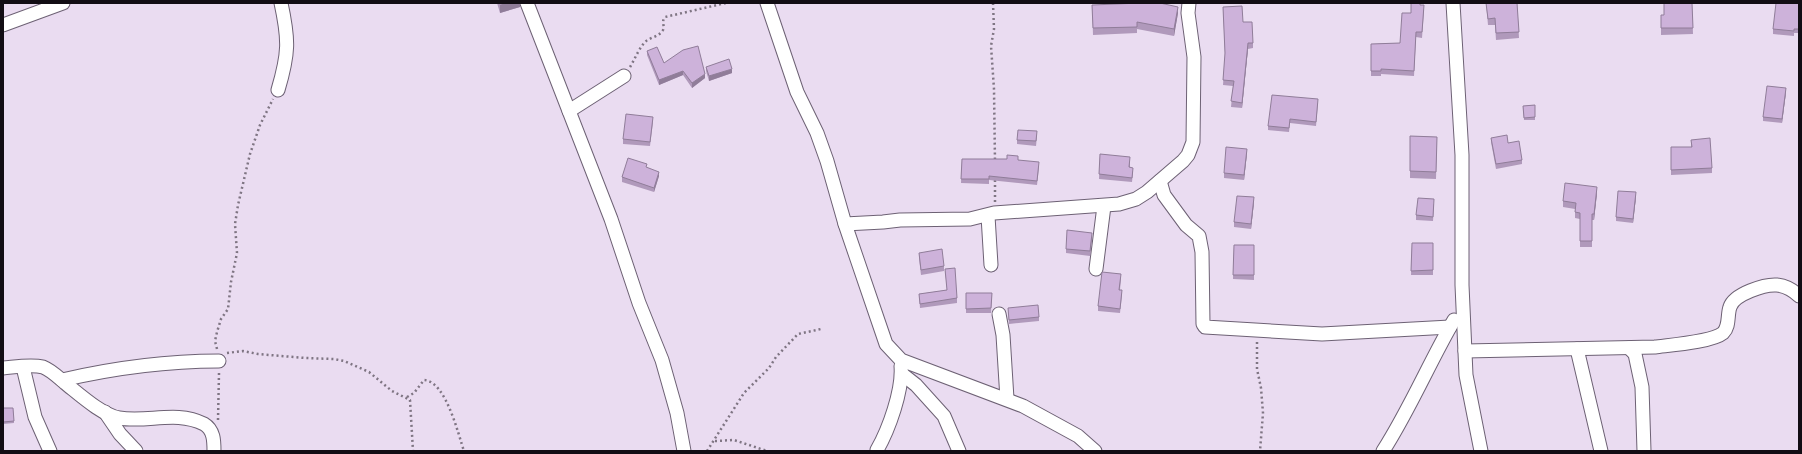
<svg xmlns="http://www.w3.org/2000/svg" width="1802" height="454" viewBox="0 0 1802 454" font-family="Commissioner,sans-serif">
<style>
.lines{fill:none;stroke-linecap:round;stroke-linejoin:round}
.street-casing{stroke:#6d6174;stroke-width:15}
.path{stroke:#7f7583;stroke-width:2.5;stroke-dasharray:2 3;stroke-linecap:butt}
.street{stroke:#fff;stroke-width:13}
.wall{fill:#b099bb}
.shaded-wall{fill:#907d99}
.building{fill:#cdb2da;stroke:#907d99}
</style>
<rect width="100%" height="100%" fill="#eadcf1"/>
<g class="lines">
<g class="street-casing">
<g id="street">
<path d="M527 3 611 219 639 303 662 360 677 413 684 451"/>
<path d="M767 3 797 92 817 133 827 161 845 224 886 344 901 360 1023 406 1078 436 1095 451"/>
<path d="M1453 3 1462 155V285L1466 375 1481 451"/>
<path d="M3 25 63 3"/>
<path d="M278 90C289 53 289 40 281 3"/>
<path d="M569 111 624 76"/>
<path d="M1160 181 1164 195 1186 225 1199 236 1202 252 1203 324 1205 327 1322 334 1450 327"/>
<path d="M988 216 991 265"/>
<path d="M845 224 883 222 900 220 970 219 994 213 1119 204 1136 199 1147 192 1183 161 1188 155 1193 142 1194 57 1188 13 1189 3"/>
<path d="M1096 269 1104 206"/>
<path d="M999 314 1003 335 1007 399"/>
<path d="M1629 348 1635 354 1642 387 1644 451"/>
<path d="M1577 349 1601 451"/>
<path d="M1465 351 1655 347C1670 345 1712 342 1723 333 1730 326 1727 315 1730 307 1734 294 1765 284 1777 285 1786 286 1793 290 1799 296"/>
<path d="M23 367 35 417 50 451"/>
<path d="M3 368C15 367 31 364 43 367 51 370 59 378 65 383 79 394 102 415 119 418 148 423 176 410 204 424 214 430 214 441 214 451"/>
<path d="M902 374 916 385 944 416 959 451"/>
<path d="M62 380C114 368 166 361 219 361"/>
<path d="M105 412 120 434 136 451"/>
<path d="M877 450C889 429 903 390 901 366"/>
<path d="M1383 451C1410 409 1429 363 1454 320"/>
</g>
</g>
<g class="path">
<path d="M993 3 994 29 991 46 994 89 995 162"/>
<path d="M630 67C635 59 638 50 645 42 650 37 659 37 663 30 665 25 661 22 665 17L726 3"/>
<path d="M995 202V179"/>
<path d="M1257 342V369L1261 388 1263 413 1260 451"/>
<path d="M217 349 215 341 217 332 221 319 228 309 231 282 237 253 235 224 238 205 250 154 260 125 273 99"/>
<path d="M227 353 243 351 258 354 305 358 334 359 344 361 369 372 392 391 410 400 413 451"/>
<path d="M407 397 414 393 424 380C446 381 458 434 464 451"/>
<path d="M218 420 219 373"/>
<path d="M715 441 734 440 767 451"/>
<path d="M707 451 744 393 769 368 776 357 798 334 821 329"/>
</g>
<use href="#street" class="street"/>
</g>
<g class="wall">
<path d="M497 3H520V7L500 13Z"/>
<path d="M861 3H888L861 4Z"/>
<path d="M1486 3H1517L1519 38 1496 40 1495 25H1488Z"/>
<path d="M1692 3 1693 34 1661 35V15H1664Z"/>
<path d="M1799 3V33H1794V36L1773 34V29Z"/>
<path d="M1092 5 1178 13 1174 36 1137 29V33L1093 35Z"/>
<path d="M1420 5 1424 10 1422 38 1416 37 1414 76 1381 74V76H1371V44L1400 43 1411 13Z"/>
<path d="M1223 7 1243 22 1253 43V48L1248 49 1242 108 1231 107 1233 86 1223 85 1225 56Z"/>
<path d="M647 51 664 63 705 78 692 88 683 75 659 85 647 55Z"/>
<path d="M706 67 732 73 709 81 706 71Z"/>
<path d="M1786 92 1782 123 1763 121V117Z"/>
<path d="M1318 103 1316 126 1290 123 1289 132 1268 130V126Z"/>
<path d="M1535 105V120H1524L1523 106Z"/>
<path d="M653 122 650 146 623 144V139Z"/>
<path d="M1037 136 1036 146 1017 144V140Z"/>
<path d="M1410 136 1437 137 1436 179 1410 178Z"/>
<path d="M1491 138 1508 143 1522 160V164L1496 169 1491 142Z"/>
<path d="M1691 140 1712 168V173L1671 175V147H1691Z"/>
<path d="M1247 153 1244 180 1224 178V173Z"/>
<path d="M1100 154 1130 162V167L1133 172 1132 182 1099 179Z"/>
<path d="M962 159 1018 160 1039 167 1037 185 989 180V184L961 183Z"/>
<path d="M647 168 659 176 654 192 622 182V177Z"/>
<path d="M1597 193 1594 220H1592V247H1580V219L1575 218V209L1563 207V201Z"/>
<path d="M1636 197 1633 223 1616 221V217Z"/>
<path d="M1254 202 1251 229 1234 227V222Z"/>
<path d="M1434 204 1433 221 1416 220V215Z"/>
<path d="M1092 237 1090 256 1066 253V249Z"/>
<path d="M1412 243H1433V275H1411Z"/>
<path d="M1234 245H1254V280L1233 279Z"/>
<path d="M919 253 944 266V271L921 275 919 258Z"/>
<path d="M945 269 957 298V303L920 308 919 294 947 290Z"/>
<path d="M1121 278 1120 290 1122 295 1120 313 1098 311V306Z"/>
<path d="M966 293H992L991 313H966Z"/>
<path d="M1008 308 1039 317V321L1009 324Z"/>
<path d="M3 408H13L14 423 3 424Z"/>
</g>
<g class="shaded-wall">
<path d="M505 3H520V7L500 13V5Z"/>
<path d="M1178 7V13L1174 36V29Z"/>
<path d="M1248 43V49L1242 108V103Z"/>
<path d="M732 69V73L709 81V76Z"/>
<path d="M683 71V75L659 85V80Z"/>
<path d="M705 74V78L692 88V83Z"/>
<path d="M1786 88V92L1782 123V119Z"/>
<path d="M1247 149V153L1244 180V175Z"/>
<path d="M659 172V176L654 192V188Z"/>
<path d="M1597 187V193L1594 220V214Z"/>
<path d="M1636 192V197L1633 223V219Z"/>
<path d="M1254 197V202L1251 229V224Z"/>
<path d="M1092 233V237L1090 256V251Z"/>
</g>
<g class="building">
<path d="M1140 3H1160L1178 7 1174 29 1137 22V27L1093 28 1092 5Z"/>
<path d="M1411 3H1420V5H1424L1422 32H1416L1414 71 1381 69V71H1371V44L1400 43 1402 13H1411Z"/>
<path d="M1486 3H1517L1519 32 1496 33 1495 18 1488 19Z"/>
<path d="M1664 3H1692L1693 28H1661V15H1664Z"/>
<path d="M1776 3H1799V29H1794V31L1773 29Z"/>
<path d="M1242 6 1243 22H1252L1253 43H1248L1242 103 1231 101 1234 81 1223 80 1225 53 1223 7Z"/>
<path d="M698 46 705 74 692 83 683 71 659 80 647 51 657 47 664 63 683 50Z"/>
<path d="M729 59 732 69 709 76 706 67Z"/>
<path d="M1767 86 1786 88 1782 119 1763 117Z"/>
<path d="M1272 95 1318 99 1316 122 1290 119 1289 128 1268 126Z"/>
<path d="M1535 105V117L1524 118 1523 106Z"/>
<path d="M626 114 653 117 650 142 623 139Z"/>
<path d="M1018 130 1037 131 1036 141 1017 140Z"/>
<path d="M1507 135 1508 143 1519 141 1522 160 1496 164 1491 138Z"/>
<path d="M1410 136 1437 137 1436 172 1410 171Z"/>
<path d="M1710 138 1712 168 1671 170V147H1692L1691 140Z"/>
<path d="M1226 147 1247 149 1244 175 1224 173Z"/>
<path d="M1100 154 1130 157 1129 167 1133 168 1132 178 1099 174Z"/>
<path d="M1007 155 1018 156V160L1039 162 1037 181 989 176V179H961L962 159H1007Z"/>
<path d="M628 158 647 164 646 167 659 172 654 188 622 177Z"/>
<path d="M1565 183 1597 187 1594 214H1592V241H1580V213L1575 212 1576 203 1563 201Z"/>
<path d="M1618 191 1636 192 1633 219 1616 217Z"/>
<path d="M1237 196 1254 197 1251 224 1234 222Z"/>
<path d="M1418 198 1434 199 1433 217 1416 215Z"/>
<path d="M1067 230 1092 233 1090 251 1066 249Z"/>
<path d="M1412 243H1433V270L1411 271Z"/>
<path d="M1234 245H1254V275H1233Z"/>
<path d="M942 249 944 266 921 270 919 253Z"/>
<path d="M955 268 957 298 920 304 919 294 947 290 945 269Z"/>
<path d="M1102 272 1121 274 1119 290H1122L1120 309 1098 306Z"/>
<path d="M966 293H992L991 308 966 309Z"/>
<path d="M1038 305 1039 317 1009 320 1008 308Z"/>
<path d="M3 408H13L14 421 3 422Z"/>
</g>
<rect width="1802" height="454" fill="none" stroke="#120d14" stroke-width="8"/>
</svg>
